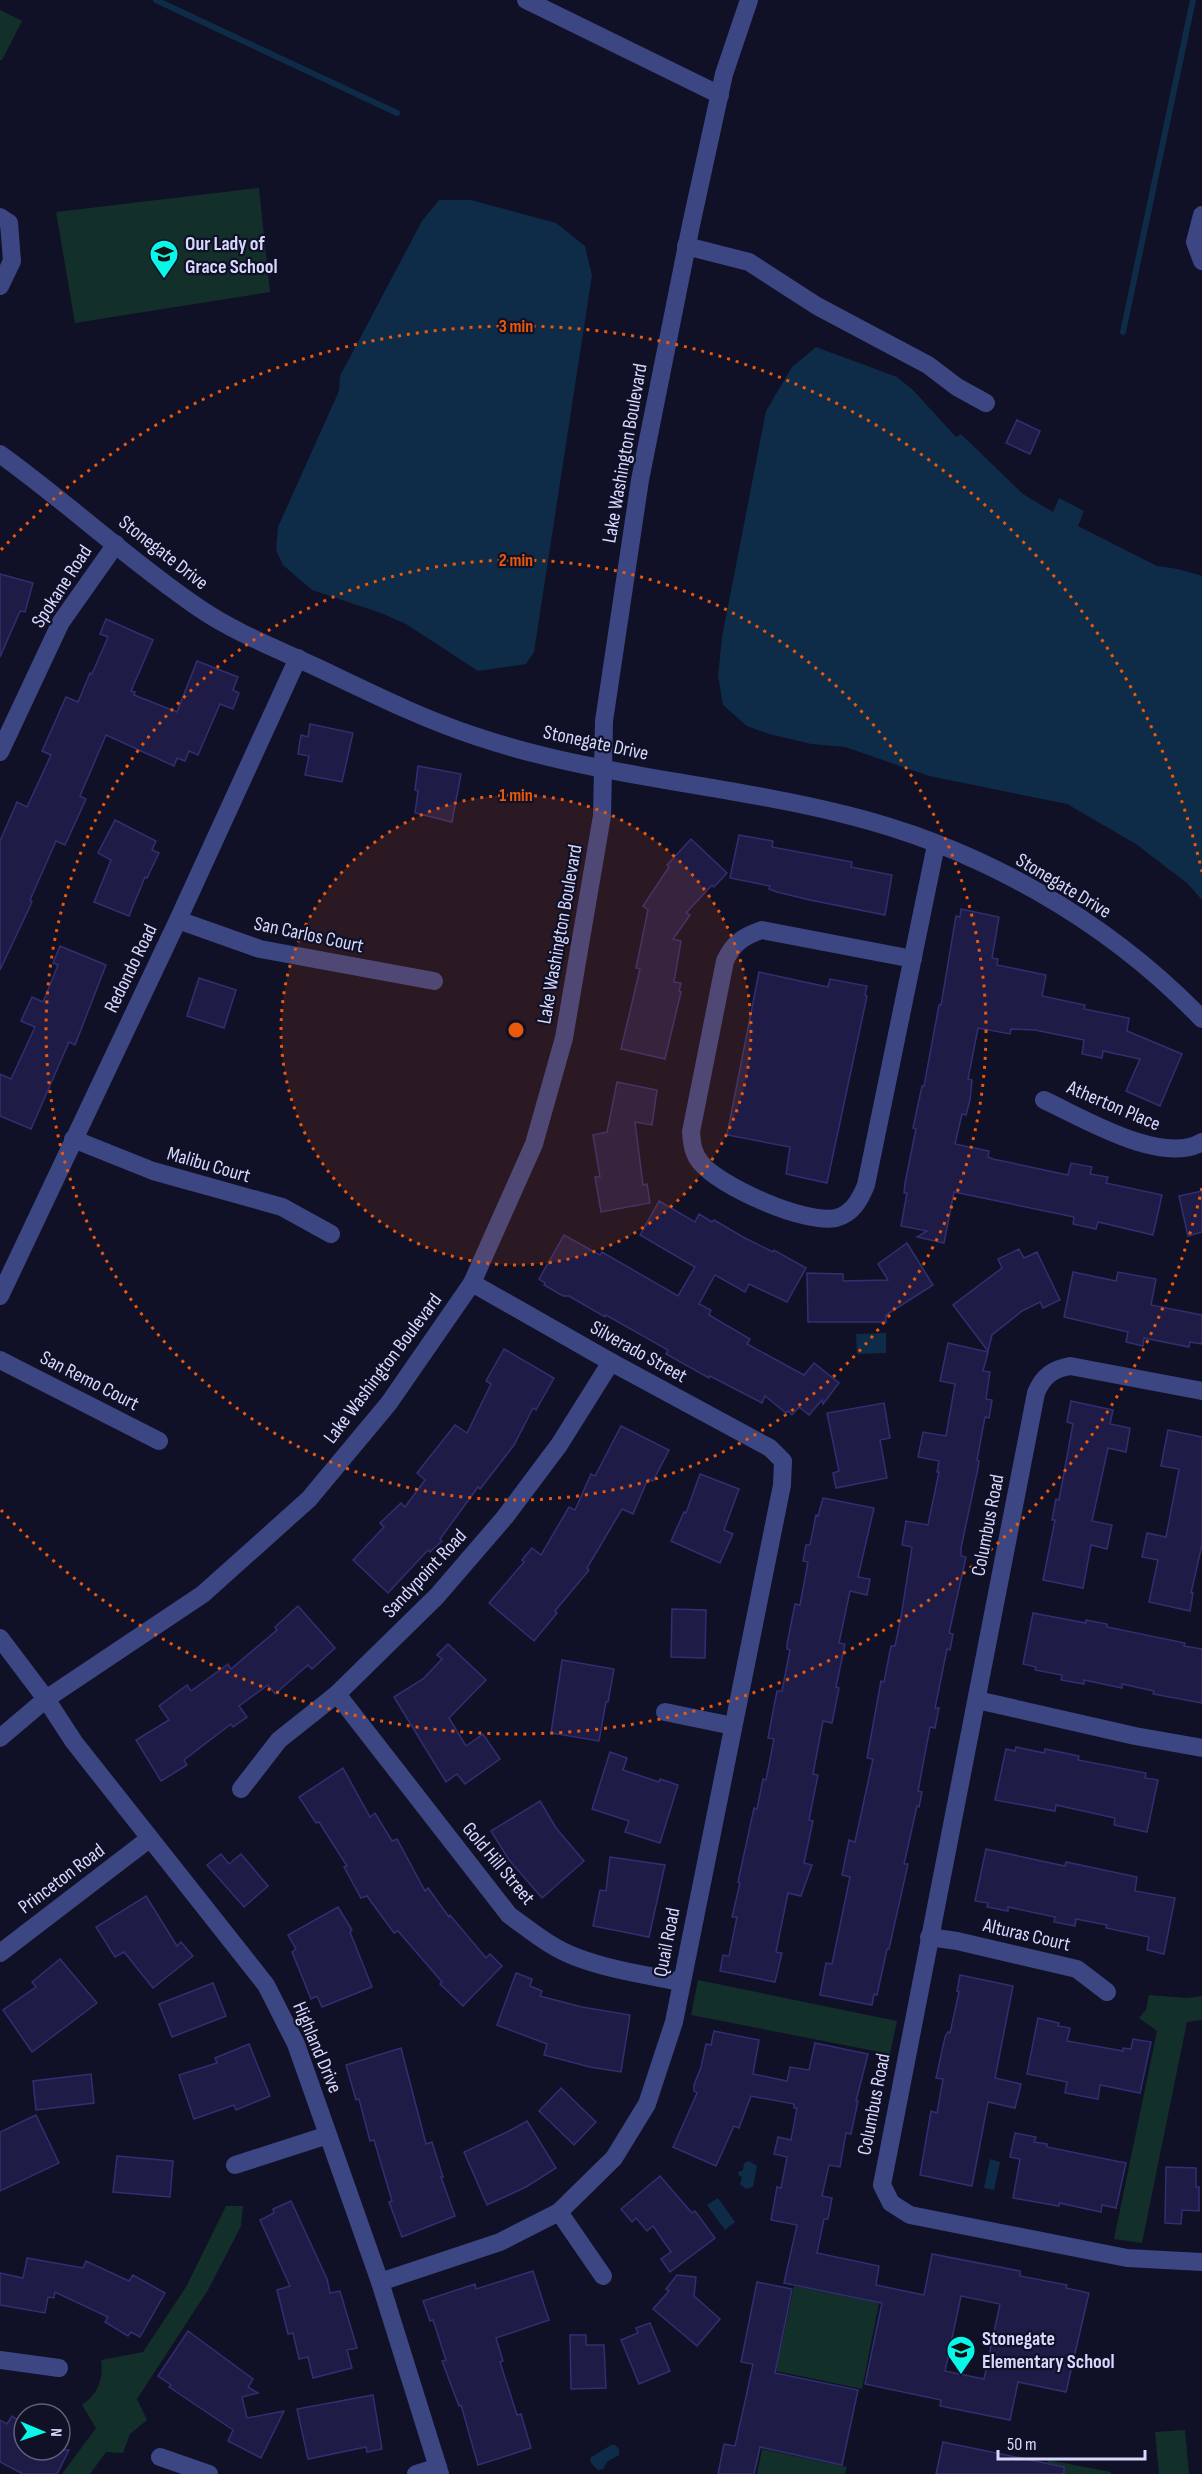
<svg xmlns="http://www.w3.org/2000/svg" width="1202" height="2474" viewBox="0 0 1202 2474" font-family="'Sofia Sans Condensed',sans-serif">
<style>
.green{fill:#132f2a}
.water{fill:#0e2c47}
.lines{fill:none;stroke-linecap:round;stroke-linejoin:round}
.stream{stroke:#0e2c47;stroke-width:6}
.building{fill:#1e1c46;stroke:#312f71;stroke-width:1.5;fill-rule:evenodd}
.minor{stroke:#3c4683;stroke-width:18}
.ring{fill:none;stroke:#e8590c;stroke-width:3;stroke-dasharray:3 6}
.labels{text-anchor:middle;stroke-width:4.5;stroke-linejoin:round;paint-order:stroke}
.poi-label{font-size:20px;font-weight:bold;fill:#d6d8fe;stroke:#101026;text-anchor:start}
.street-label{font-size:20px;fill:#d6d8fe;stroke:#101026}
.centre{fill:#e8590c;stroke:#101026;stroke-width:3}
.ring-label{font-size:18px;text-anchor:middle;font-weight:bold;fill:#e8590c;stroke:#101026;stroke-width:4.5;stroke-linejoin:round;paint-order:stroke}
</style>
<rect width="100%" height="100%" fill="#101026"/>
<g class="green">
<path d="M0 10 22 21 2 60H0Z"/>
<path d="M259 188 270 292 75 323 56 212Z"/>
<path d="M698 1980 897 2021 890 2054 691 2015Z"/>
<path d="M1149 1995 1187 1998 1202 1996V2020L1187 2022 1142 2243 1114 2239 1157 2031 1139 2018 1146 2010Z"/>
<path d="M226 2206H243L241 2226 208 2290 137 2399 147 2420 130 2434 123 2453 106 2452 90 2474H62L96 2428 82 2405C98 2394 104 2379 101 2360L143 2352 186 2287Z"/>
<path d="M794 2286 879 2303 862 2389 776 2371Z"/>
<path d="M1185 2430 1189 2474H1159L1155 2432Z"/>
<path d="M762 2449 847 2467 845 2474H757Z"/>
<path d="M1048 2460 1111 2472V2474H1045Z"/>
</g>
<g class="water">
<path d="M439 200H471L556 223 585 246 592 275 534 652 526 664 478 671 406 624 381 613 312 590 283 565 276 550 278 527 339 391 340 376 422 221Z"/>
<path d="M816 347 897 377 913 390 956 437 961 434 1023 494 1053 512 1059 498 1084 511 1078 526 1157 566 1178 569 1202 576V900L1188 884 1136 844 1067 804 929 776 845 747 811 744 769 734 747 726 723 705 718 676 722 637 766 411 792 367Z"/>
<path d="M886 1333V1353L857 1354 856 1334Z"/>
<path d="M990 2159 1000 2162 994 2190 984 2188Z"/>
<path d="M749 2161 757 2166 753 2187 746 2189 740 2184 742 2177 739 2176 738 2172 743 2170 744 2163Z"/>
<path d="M718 2198 735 2222 725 2230 707 2205Z"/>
<path d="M611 2445H615L619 2449V2455L607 2462 603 2469 598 2470 591 2463 590 2458Z"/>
</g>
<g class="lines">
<g class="stream">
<path d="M156 0 397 113"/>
<path d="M1123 332 1193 0"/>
</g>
</g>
<g class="building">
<path d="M1017 420 1040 431 1030 454 1006 443Z"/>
<path d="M0 574 33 583 25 612 20 611 0 657Z"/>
<path d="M106 619 153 640 131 691 135 692 134 695 177 712 197 661 238 677 233 690 239 693 233 709 220 704 198 755 189 751 185 761 177 758 174 766 106 735 80 796 86 799 65 845 56 841 30 900 32 902 0 970V841L17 802 27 807 51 755 42 751 66 697 78 702 90 673 92 674 108 637 100 634Z"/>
<path d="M310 724 353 733 342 782 305 775 309 756 298 754 301 735 308 737Z"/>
<path d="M418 766 461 774 452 822 415 813 418 791 415 790Z"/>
<path d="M115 820 156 841 152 850 159 853 147 878 145 877 129 916 94 902 111 860 98 853Z"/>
<path d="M739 835 773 841 772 847 852 862 851 867 892 875 885 915 810 900 777 892 769 889 770 886 730 878Z"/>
<path d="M691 839 727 873 714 887 712 885 686 913 690 915 673 939 681 941 674 982 681 983 679 991 681 992 665 1059 621 1049 640 969 636 968 648 910 643 906 669 867 667 865Z"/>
<path d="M961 909 999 917 992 958 998 959 997 965 1046 975 1042 996 1085 1005 1084 1009 1129 1018 1127 1031 1182 1054 1160 1106 1126 1091 1140 1059 1103 1051 1102 1058 1082 1054 1084 1040 1035 1030 1011 1029 1010 1034 978 1028 968 1079 972 1080 970 1100 966 1115 962 1114 955 1144 989 1151 988 1157 993 1159 1068 1175 1071 1163 1092 1167 1090 1174 1108 1177 1106 1183 1162 1195 1153 1235 1098 1222 1096 1229 1073 1224 1074 1217 954 1192 944 1243 917 1237 927 1231 901 1226 907 1193H904L905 1183 916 1129 913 1128 922 1086H924L939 1005H941L956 916 960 917Z"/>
<path d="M60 946 106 965 75 1045 69 1042 31 1129 0 1116V1074L11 1079 35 1027 21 1021 32 997 43 1002 58 965 53 963Z"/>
<path d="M759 972 828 987 830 979 867 986 865 995 867 996 827 1183 786 1174 790 1147 727 1135Z"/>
<path d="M199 978 236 990 224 1028 187 1016Z"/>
<path d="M617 1082 657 1090 652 1125 635 1122 643 1185 647 1184 650 1203 601 1212 595 1177H600L593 1135 607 1132Z"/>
<path d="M1202 1191V1232L1188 1236 1179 1196Z"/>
<path d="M659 1201 695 1222 699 1214 712 1222 714 1220 743 1237 773 1252 774 1250 806 1268 787 1302 749 1284 745 1292 715 1275 699 1304 711 1310 709 1315 750 1339 747 1344 804 1375 814 1363 839 1383 823 1404 822 1400 809 1415 799 1407 792 1415 788 1411 786 1413 765 1396 762 1403 710 1376 709 1378 666 1354 668 1350 606 1315 605 1317 569 1296H563L544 1285 545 1283 539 1279 564 1235 600 1255 602 1252 678 1296 695 1267 640 1235Z"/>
<path d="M907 1243 933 1285 886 1315V1322H808L807 1273 843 1274V1281L888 1280 878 1264Z"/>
<path d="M1019 1249 1024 1258 1037 1252 1060 1300 1043 1308 1040 1302 1022 1311 992 1335 988 1351 953 1305 1002 1268 998 1259Z"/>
<path d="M1073 1272 1116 1281 1118 1272 1156 1279 1151 1305 1202 1315V1344L1190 1342 1189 1347 1144 1338 1143 1346 1126 1342 1128 1332 1064 1317Z"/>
<path d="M948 1343 988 1352 983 1371 990 1372 986 1399 992 1400 989 1418 985 1417 977 1460 979 1461 978 1468 961 1548V1556L966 1557 949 1633 953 1634 950 1650 947 1649 935 1708H939L935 1728 930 1727 918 1791 922 1792 919 1807 917 1806 904 1864H908L889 1949H887L877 1995 874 1994 872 2005 820 1995 826 1963 832 1964 850 1877 842 1875 849 1840 855 1842 873 1759 867 1758 881 1681 884 1682 891 1646H895L901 1617 912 1547 902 1545 906 1521 928 1525 939 1472H937L939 1461 918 1457 923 1432 946 1436 955 1384 940 1381Z"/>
<path d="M504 1349 554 1378 536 1410 533 1408 514 1445 480 1489 478 1487 440 1539 442 1541 430 1552 428 1550 388 1593 353 1560 384 1527 380 1523 401 1503 405 1507 425 1480 417 1473 455 1425 467 1433 491 1384 486 1381Z"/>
<path d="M1071 1401 1113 1410 1110 1424 1130 1428 1126 1452 1108 1448 1092 1521 1112 1525 1107 1549 1091 1545 1083 1588 1043 1580 1055 1520H1052L1056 1499 1059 1500 1073 1424 1067 1422Z"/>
<path d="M884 1403 890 1438 880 1440 887 1478 836 1488 833 1473 839 1471 827 1413Z"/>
<path d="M621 1426 669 1450 653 1481 648 1479 633 1514 622 1509 587 1568 589 1570 555 1611 557 1613 534 1641 489 1603 524 1562 522 1560 532 1548 541 1555 569 1507 575 1510 591 1474 595 1476Z"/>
<path d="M1168 1430 1202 1437V1545L1191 1593H1193L1190 1611 1149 1602 1158 1560 1142 1557 1147 1533 1166 1537 1179 1469 1161 1466Z"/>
<path d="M700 1474 739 1489 724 1530 733 1534 720 1563 671 1541 684 1512 686 1513Z"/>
<path d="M823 1498 874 1508 858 1577 870 1579 867 1595 850 1591 839 1643 845 1644 836 1687 839 1688 832 1723 823 1721 813 1774 818 1775 809 1820 813 1821 804 1863 812 1865 801 1896 788 1893 776 1952 782 1953 775 1982 720 1971 723 1955 729 1956 737 1917H732L740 1883 738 1882 754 1808 757 1809 763 1779 766 1780 774 1739 768 1738 777 1691H782L790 1650 787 1649V1644L795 1604 800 1605 808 1562 803 1561 806 1545H810L816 1515 818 1516Z"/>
<path d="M298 1606 335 1648 312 1669 308 1665 275 1694 268 1685 239 1706 247 1717 233 1727 231 1724 184 1760 187 1765 161 1781 136 1740 169 1720 159 1706 187 1685 191 1691 228 1664 231 1669 277 1630 275 1627Z"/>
<path d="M672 1609 706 1610 705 1658 671 1657Z"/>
<path d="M1033 1613 1086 1623V1620L1107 1624V1627L1185 1643 1184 1646 1202 1649V1703L1153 1694 1154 1691 1122 1684V1688L1084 1680V1684L1061 1680 1062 1675 1035 1670 1036 1667 1023 1664Z"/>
<path d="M448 1644 486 1680 449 1718 466 1746 483 1734 500 1759 465 1784 457 1774 446 1782 394 1697 423 1679 442 1659 437 1655Z"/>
<path d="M562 1660 614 1669 608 1702H606L599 1741 551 1733Z"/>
<path d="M1016 1747 1044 1753 1045 1749 1079 1756 1078 1760 1146 1773 1145 1778 1158 1780 1147 1832 1114 1825 1115 1818 1056 1805 1055 1811 995 1800 1006 1749 1015 1751Z"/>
<path d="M610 1752 627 1758 623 1770 659 1782 660 1779 678 1785 660 1843 625 1832 629 1821 592 1809Z"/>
<path d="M343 1768 370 1817 375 1813 392 1841 397 1839 425 1891 428 1888 449 1917 450 1915 486 1958 490 1954 502 1966 463 2006 440 1984 442 1982 398 1931 394 1933 367 1896 361 1898 344 1867 347 1866 319 1822 316 1823 299 1797Z"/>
<path d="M540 1801 556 1828 584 1861 542 1898 509 1860 491 1831Z"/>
<path d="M986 1849 1065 1866 1066 1862 1137 1877 1135 1891 1175 1898 1164 1954 1147 1950 1149 1937 1106 1928 1107 1925 1076 1919 1075 1926 1054 1922 1055 1917 1008 1907V1911L987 1907 988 1903 975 1901Z"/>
<path d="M221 1854 229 1864 241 1854 268 1886 244 1907 207 1865Z"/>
<path d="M610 1857 665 1865 649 1937 593 1926 600 1890 606 1891Z"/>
<path d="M146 1896 177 1946 181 1942 193 1956 153 1988 124 1952 115 1957 96 1927Z"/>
<path d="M338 1907 352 1930 350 1932 372 1987 322 2007 317 1996 311 1999 292 1952 296 1949 288 1935Z"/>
<path d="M60 1959 97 2003 32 2052 3 2010 36 1987 32 1982Z"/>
<path d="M516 1973 532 1979 530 1986 542 1991 540 1996 582 2007 630 2015 621 2072 590 2067 544 2055 547 2044 497 2025Z"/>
<path d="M960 1975 1013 1986 995 2078 1021 2084 1015 2108 988 2102 972 2186 920 2175 931 2111 937 2113 943 2079 936 2078 945 2037 948 2032 950 2033 959 1992 957 1991Z"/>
<path d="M213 1983 226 2016 172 2037 159 2004Z"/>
<path d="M1038 2018 1059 2023 1058 2026 1070 2028 1067 2041 1123 2051V2048L1131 2049 1133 2039 1151 2042 1140 2093 1100 2085 1098 2099 1065 2093 1067 2082 1027 2074Z"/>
<path d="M714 2031 759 2040 753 2074 787 2081 790 2067 809 2070 815 2043 868 2054 856 2101H858L851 2134 846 2133 840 2167 829 2165 822 2196 832 2198 828 2219H824L817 2253 879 2266 876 2285 924 2295 932 2254 1020 2271V2276L1067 2285 1066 2288 1089 2293 1066 2392 1018 2382 1010 2420 940 2406 941 2400 865 2384 882 2303 784 2283 797 2225 771 2220 777 2187 781 2188 787 2157 774 2154 778 2137 791 2140 797 2108H794V2104L751 2096 739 2128 734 2126 716 2166 673 2147 697 2093 694 2091V2085L701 2067 706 2044 711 2045ZM961 2296 1000 2304 984 2379 945 2371Z"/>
<path d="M249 2044 270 2096 236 2110 234 2105 194 2119 179 2075 217 2063 215 2058Z"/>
<path d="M401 2048 426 2144 432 2142 443 2177H441L455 2216 402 2237 389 2202 392 2201 374 2140 370 2141 359 2099 356 2100 346 2065Z"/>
<path d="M91 2074 94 2103 36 2110 33 2081Z"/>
<path d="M561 2088 596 2122 574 2145 539 2111Z"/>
<path d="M36 2115 59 2163 0 2191V2132Z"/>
<path d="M527 2121 556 2168 526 2187 487 2205 464 2152 509 2131Z"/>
<path d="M1015 2133 1036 2137 1034 2142 1047 2144V2147L1126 2163 1116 2208 1102 2205 1101 2212 1059 2203V2206L1013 2198 1020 2159 1010 2157Z"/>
<path d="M117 2156 173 2161 170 2197 113 2192Z"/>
<path d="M1166 2167 1196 2168V2187H1199V2211L1182 2210 1181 2224 1165 2223Z"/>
<path d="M660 2176 692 2213 695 2211 715 2238 670 2272 661 2259 671 2252 653 2226 647 2231 636 2218 632 2222 621 2209Z"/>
<path d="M291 2201 327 2279 330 2293 340 2291 357 2348 347 2350 352 2368 313 2378 308 2357 299 2359 293 2333 288 2334 277 2290 290 2286 260 2220 274 2213 273 2209Z"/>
<path d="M27 2258 83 2268 86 2261 129 2281 133 2275 165 2293 140 2337 131 2332 128 2336 105 2322 108 2317 55 2292 54 2298 48 2297 45 2313 0 2305V2273L23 2278Z"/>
<path d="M533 2271 549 2320 496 2338 503 2361 500 2362 517 2415 521 2414 531 2448 478 2465 461 2405 459 2406 442 2361 446 2360 433 2320 430 2321 423 2301 475 2284 476 2289Z"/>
<path d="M677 2275 696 2277 694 2296 720 2319 697 2346 653 2309 669 2291 666 2289Z"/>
<path d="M757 2282 792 2289 775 2373 858 2390 842 2465 760 2447 754 2474H718L724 2444 735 2446 746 2397 753 2364 741 2362Z"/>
<path d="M650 2323 670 2371 639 2384 621 2340 638 2333 636 2328Z"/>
<path d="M188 2331 253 2379 248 2387 258 2393 242 2397 247 2418 284 2411 261 2458 228 2441 233 2430 169 2387 171 2385 158 2376Z"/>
<path d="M570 2335H586V2345H604L606 2388 571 2389Z"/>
<path d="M373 2395 382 2449 367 2452 366 2447 308 2459 297 2409Z"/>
<path d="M12 2416 24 2424V2450H69L57 2474H23L0 2462V2420L7 2424Z"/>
<path d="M943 2442 1064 2467V2474H936Z"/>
</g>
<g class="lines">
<g class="minor">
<path d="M526 0 720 95"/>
<path d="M1202 215 1195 242 1202 261"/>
<path d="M0 217 9 223 12 261 0 286"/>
<path d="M686 246 749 262 817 306 928 365 957 387 986 403"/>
<path d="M0 454C68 503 130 561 199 608 234 632 275 648 314 666 367 691 420 718 475 736 596 777 725 784 847 815 980 848 1107 920 1202 1019"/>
<path d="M0 752 61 622 116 544"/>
<path d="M178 920 260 949 434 981"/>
<path d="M913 959 762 930C744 936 733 943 725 961L691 1132C692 1144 693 1154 701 1163 719 1186 806 1225 836 1218 852 1214 860 1200 866 1185L936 845"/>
<path d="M1044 1100C1083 1118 1162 1166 1202 1142"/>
<path d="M73 1139 153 1171 282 1207 331 1234"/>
<path d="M0 1296 178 920 298 658"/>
<path d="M0 1360 159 1441"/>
<path d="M1202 1391 1070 1366C1053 1369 1043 1376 1036 1393L882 2185 891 2203 910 2215 1127 2258 1202 2262"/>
<path d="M0 1638 46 1699 74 1742 266 1985 296 2044 380 2282 440 2474"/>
<path d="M337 1694 509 1915C530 1930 551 1948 576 1957 610 1970 646 1975 681 1982"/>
<path d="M977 1700 1135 1736 1202 1748"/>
<path d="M665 1712 733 1726"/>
<path d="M0 1738 46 1699 203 1594 309 1499 389 1403 472 1283 534 1144 564 1038 602 816 604 721 640 480 691 225 724 74 749 0"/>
<path d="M241 1789 279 1740 337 1694 437 1596 505 1517 559 1445 611 1362"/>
<path d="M929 1937 957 1941 1077 1969 1107 1992"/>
<path d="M0 1953 149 1839"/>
<path d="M235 2165 328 2135"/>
<path d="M559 2212 603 2276"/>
<path d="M380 2282 500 2242 559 2212 614 2158 647 2104 674 2022 782 1485 783 1461 770 1448 611 1362 472 1283"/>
<path d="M0 2360 59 2368"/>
<path d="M160 2457 209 2474"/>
<path d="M416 2474 438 2467"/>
</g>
</g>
<circle cx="516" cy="1030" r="235" fill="#e8590c" fill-opacity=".12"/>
<g class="ring">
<circle cx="516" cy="1030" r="235"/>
<circle cx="516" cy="1030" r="470"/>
<path d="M1202 1188A704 704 0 0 1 1 1510M1 550A704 704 0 0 1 1202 872"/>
</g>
<defs>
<g id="school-pin" transform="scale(1.5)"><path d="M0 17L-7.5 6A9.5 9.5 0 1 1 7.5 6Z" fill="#08f7e6" stroke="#101026"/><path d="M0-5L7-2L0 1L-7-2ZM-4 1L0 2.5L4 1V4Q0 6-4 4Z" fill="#111"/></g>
</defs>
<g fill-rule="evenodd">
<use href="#school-pin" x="164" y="254"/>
<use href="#school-pin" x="961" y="2350"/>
</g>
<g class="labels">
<g class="poi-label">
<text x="185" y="250">Our Lady of<tspan x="185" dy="23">Grace School</tspan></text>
<text x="982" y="2345">Stonegate<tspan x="982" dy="23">Elementary School</tspan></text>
</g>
<g class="street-label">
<text transform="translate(624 453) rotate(-80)" y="7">Lake Washington Boulevard</text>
<text transform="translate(164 552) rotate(38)" y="7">Stonegate Drive</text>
<text transform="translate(61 586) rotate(-57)" y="7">Spokane Road</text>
<text transform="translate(596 742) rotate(12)" y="7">Stonegate Drive</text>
<text transform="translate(1064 885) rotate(31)" y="7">Stonegate Drive</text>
<text transform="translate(309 934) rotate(12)" y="7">San Carlos Court</text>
<text transform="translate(559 934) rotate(-80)" y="7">Lake Washington Boulevard</text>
<text transform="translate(130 968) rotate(-64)" y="7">Redondo Road</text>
<text transform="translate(1114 1105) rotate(23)" y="7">Atherton Place</text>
<text transform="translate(209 1164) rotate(16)" y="7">Malibu Court</text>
<text transform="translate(639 1351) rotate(29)" y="7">Silverado Street</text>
<text transform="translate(382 1368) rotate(-53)" y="7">Lake Washington Boulevard</text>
<text transform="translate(90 1380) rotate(27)" y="7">San Remo Court</text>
<text transform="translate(987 1525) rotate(-79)" y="7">Columbus Road</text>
<text transform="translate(424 1573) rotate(-47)" y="7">Sandypoint Road</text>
<text transform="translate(499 1863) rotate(50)" y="7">Gold Hill Street</text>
<text transform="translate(61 1878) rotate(-37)" y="7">Princeton Road</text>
<text transform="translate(1027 1934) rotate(13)" y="7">Alturas Court</text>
<text transform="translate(666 1942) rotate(-79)" y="7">Quail Road</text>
<text transform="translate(318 2047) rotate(67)" y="7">Highland Drive</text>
<text transform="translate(873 2104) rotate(-79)" y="7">Columbus Road</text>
</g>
</g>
<circle cx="516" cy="1030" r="9" class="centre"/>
<g class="ring-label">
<text x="516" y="332">3 min</text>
<text x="516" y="566">2 min</text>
<text x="516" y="801">1 min</text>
</g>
<g transform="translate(42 2432) rotate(92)"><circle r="28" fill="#101026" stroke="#5f607c" stroke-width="1.5"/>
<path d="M0-4.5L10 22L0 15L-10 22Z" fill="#08f7e6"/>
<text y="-9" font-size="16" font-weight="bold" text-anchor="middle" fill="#d6d8fe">N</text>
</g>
<path d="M998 2450v9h147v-9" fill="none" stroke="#d6d8fe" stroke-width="3"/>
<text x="1007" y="2450" font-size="18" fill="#d6d8fe" stroke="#101026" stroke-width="4.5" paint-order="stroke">50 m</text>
</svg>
